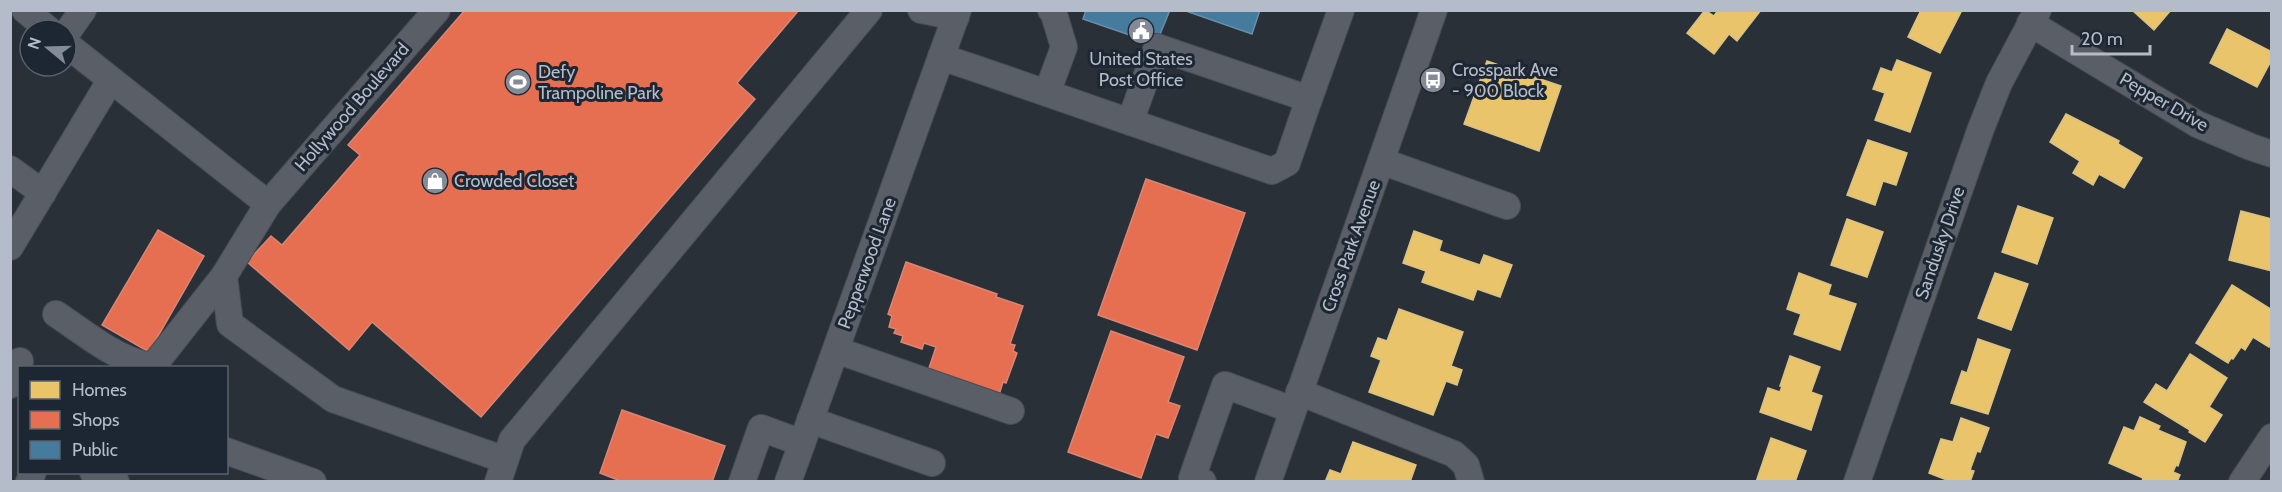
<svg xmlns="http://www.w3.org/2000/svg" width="2282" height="492" viewBox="0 0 2282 492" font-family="Cabin,sans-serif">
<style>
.homes{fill:#e9c46a;stroke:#d9c286;stroke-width:1.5}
.shops{fill:#e76f51;stroke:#d88675;stroke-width:1.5}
.public{fill:#457b9d;stroke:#668eaa;stroke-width:1.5}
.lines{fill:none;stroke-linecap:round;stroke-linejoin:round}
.minor-casing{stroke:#484c53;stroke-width:28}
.minor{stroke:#5a5e66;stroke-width:26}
.labels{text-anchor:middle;stroke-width:6;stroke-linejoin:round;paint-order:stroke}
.poi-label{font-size:18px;fill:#b4bcc9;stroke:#1d2633;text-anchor:start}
.street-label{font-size:18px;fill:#b4bcc9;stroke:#1d2633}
</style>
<rect width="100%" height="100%" fill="#2a3038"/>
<g class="homes">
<path d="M1705 10 1714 16 1718 10H1761L1737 41 1729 34 1714 54 1687 33Z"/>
<path d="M1921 10H1962L1940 53 1908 37Z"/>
<path d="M2132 10H2171L2154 30Z"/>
<path d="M2227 29 2272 52V59L2257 87 2210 63Z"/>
<path d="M1897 60 1931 73 1910 132 1875 120 1885 93 1873 89 1881 68 1892 72Z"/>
<path d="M1487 61 1561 86 1539 151 1464 124Z"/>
<path d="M2066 114 2119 141 2118 144 2142 158 2124 188 2099 174 2093 185 2073 173 2080 161 2050 142Z"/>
<path d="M1868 140 1907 153 1896 185 1883 181 1875 205 1847 195Z"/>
<path d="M2018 206 2053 218 2037 264 2002 252Z"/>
<path d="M2241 211 2272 219V271L2229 260Z"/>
<path d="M1847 219 1883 232 1867 277 1831 265Z"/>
<path d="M1414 231 1442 241 1439 251 1480 265 1484 255 1512 265 1500 297 1477 289 1473 300 1422 282 1426 271 1403 263Z"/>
<path d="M1799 273 1831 285 1828 295 1856 304 1840 350 1794 334 1801 314 1787 309Z"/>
<path d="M1995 273 2028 284 2011 330 1978 318Z"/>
<path d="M2232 285 2272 310V344L2269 347 2253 337 2245 350 2241 347 2233 359 2231 358 2228 363 2196 343Z"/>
<path d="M1399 309 1463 332 1451 366 1462 370 1457 385 1446 381 1433 415 1369 392 1381 360 1371 356 1378 338 1387 341Z"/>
<path d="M1978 339 2010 350 1988 414 1951 403 1962 371 1967 373Z"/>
<path d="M2190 354 2227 378 2209 407 2222 415 2205 442 2189 432 2190 430 2144 402 2156 384 2167 391Z"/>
<path d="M1790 356 1820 367 1811 392 1822 396 1811 430 1760 412 1768 388 1780 392 1782 386H1780Z"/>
<path d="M2140 417 2160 426 2158 430 2186 442 2178 466 2176 465 2173 472 2180 475 2177 482H2142L2143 478 2109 463 2124 427 2134 431Z"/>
<path d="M1961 418 1989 428 1980 452 1977 451 1970 470 1974 471 1970 482H1952L1929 473 1941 439 1953 442Z"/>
<path d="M1771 438 1806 451 1795 482H1756Z"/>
<path d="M1353 442 1416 465 1410 482H1325L1330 470 1341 474Z"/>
</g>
<g class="shops">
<path d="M465 10H799L737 83 755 99 481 417 372 322 349 350 247 262 271 236 282 245 360 155 348 145Z"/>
<path d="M1146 179 1245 213 1197 350 1098 315Z"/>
<path d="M158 230 204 256 149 352 102 325Z"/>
<path d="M906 262 997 294 996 297 1023 306 1010 344 1015 345 1013 351 1017 353 1006 383 1003 382 998 398 927 374 936 347 924 343 922 349 901 342 903 336 894 333 896 329 889 327 892 316 888 314Z"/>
<path d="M1111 331 1184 357 1168 402 1180 406 1168 438 1156 434 1141 478 1068 452Z"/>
<path d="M622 410 725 446 712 482H623L600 473Z"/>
</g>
<g class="public">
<path d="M1086 10H1170L1156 44 1083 19Z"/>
<path d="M1183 10H1260L1252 34Z"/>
</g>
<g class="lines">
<g class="minor-casing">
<g id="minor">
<path d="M25 10 49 30"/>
<path d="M437 10 268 204 224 276 230 324 333 399 505 460"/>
<path d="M921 10 956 17"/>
<path d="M2030 23 2197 124 2251 147 2272 154"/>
<path d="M66 34 83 10"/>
<path d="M66 44 268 204"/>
<path d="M941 57 977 69 1272 171 1287 163 1309 99 1157 47 1130 122"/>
<path d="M1047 93 1064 47 1053 11 1051 10"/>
<path d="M1309 99 1341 10"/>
<path d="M1381 161 1507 206"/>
<path d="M10 169 43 193"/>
<path d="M10 247 110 81"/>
<path d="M56 314C85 333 115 359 150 366L157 361 224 276"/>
<path d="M836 350 1011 411"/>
<path d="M10 385 20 361"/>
<path d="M1299 392 1454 454 1466 465 1471 482"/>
<path d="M810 420 932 463"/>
<path d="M226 451 313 482"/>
<path d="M93 472 116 482"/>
<path d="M29 482 33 472"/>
<path d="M498 482 512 440 869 10"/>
<path d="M742 482 761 428 802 443"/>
<path d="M788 482 958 10"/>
<path d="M1203 482 1192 478 1225 385 1293 410"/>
<path d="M1268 482 1434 10"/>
<path d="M1857 482 1980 131 1999 83 2038 10"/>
<path d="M2242 482 2272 437"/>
</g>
</g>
<use href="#minor" class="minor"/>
</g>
<defs>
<g id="civic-disc" transform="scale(1.35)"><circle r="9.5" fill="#848b96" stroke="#1d2633"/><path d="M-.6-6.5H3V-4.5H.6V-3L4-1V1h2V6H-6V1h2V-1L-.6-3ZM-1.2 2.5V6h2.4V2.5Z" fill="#fff"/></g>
<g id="bus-disc" transform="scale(1.35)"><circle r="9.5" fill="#848b96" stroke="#1d2633"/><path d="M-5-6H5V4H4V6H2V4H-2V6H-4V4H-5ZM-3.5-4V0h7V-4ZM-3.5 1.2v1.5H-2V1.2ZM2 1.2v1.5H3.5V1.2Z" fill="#fff"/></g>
<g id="stadium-disc" transform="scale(1.35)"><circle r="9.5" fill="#848b96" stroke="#1d2633"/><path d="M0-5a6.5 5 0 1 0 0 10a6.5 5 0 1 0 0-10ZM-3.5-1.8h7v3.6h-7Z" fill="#fff"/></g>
<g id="shop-disc" transform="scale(1.35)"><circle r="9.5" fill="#848b96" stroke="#1d2633"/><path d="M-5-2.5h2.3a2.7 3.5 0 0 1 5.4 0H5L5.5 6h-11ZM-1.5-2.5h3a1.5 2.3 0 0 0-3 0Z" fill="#fff"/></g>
</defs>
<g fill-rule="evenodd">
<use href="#civic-disc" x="1141" y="31"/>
<use href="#bus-disc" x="1433" y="80"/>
<use href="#stadium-disc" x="518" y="82"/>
<use href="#shop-disc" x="435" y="181"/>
</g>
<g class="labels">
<g class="poi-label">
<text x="1141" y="65" text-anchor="middle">United States<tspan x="1141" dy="21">Post Office</tspan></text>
<text x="1452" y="76">Crosspark Ave<tspan x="1452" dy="21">- 900 Block</tspan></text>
<text x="538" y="78">Defy<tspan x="538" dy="21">Trampoline Park</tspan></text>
<text x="454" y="187">Crowded Closet</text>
</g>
<g class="street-label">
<text transform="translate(2164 102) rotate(30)" y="6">Pepper Drive</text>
<text transform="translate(352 107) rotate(-49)" y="6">Hollywood Boulevard</text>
<text transform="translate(1940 243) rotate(-71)" y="6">Sandusky Drive</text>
<text transform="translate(1351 246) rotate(-70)" y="6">Cross Park Avenue</text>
<text transform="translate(867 263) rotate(-70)" y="6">Pepperwood Lane</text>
</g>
</g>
<rect width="2282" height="492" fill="none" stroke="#b4bcc9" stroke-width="24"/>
<rect x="18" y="366" width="210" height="108" fill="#1d2633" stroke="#59626f" stroke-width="1.5"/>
<rect x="30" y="381" width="30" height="18" fill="#e9c46a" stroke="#59626f" stroke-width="1.5"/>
<text x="72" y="396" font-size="18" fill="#b4bcc9">Homes</text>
<rect x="30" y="411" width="30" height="18" fill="#e76f51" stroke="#59626f" stroke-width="1.5"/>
<text x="72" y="426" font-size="18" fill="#b4bcc9">Shops</text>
<rect x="30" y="441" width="30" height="18" fill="#457b9d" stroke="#59626f" stroke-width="1.5"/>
<text x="72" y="456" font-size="18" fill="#b4bcc9">Public</text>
<g transform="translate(48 48) rotate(289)"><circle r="28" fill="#1d2633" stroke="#59626f" stroke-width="1.5"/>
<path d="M0-4.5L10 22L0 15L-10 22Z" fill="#848b96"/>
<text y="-9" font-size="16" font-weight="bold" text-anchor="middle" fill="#b4bcc9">N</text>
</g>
<path d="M2072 45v9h78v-9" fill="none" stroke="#b4bcc9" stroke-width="3"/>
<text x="2081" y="45" font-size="18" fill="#b4bcc9" stroke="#1d2633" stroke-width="4.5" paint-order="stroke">20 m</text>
</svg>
